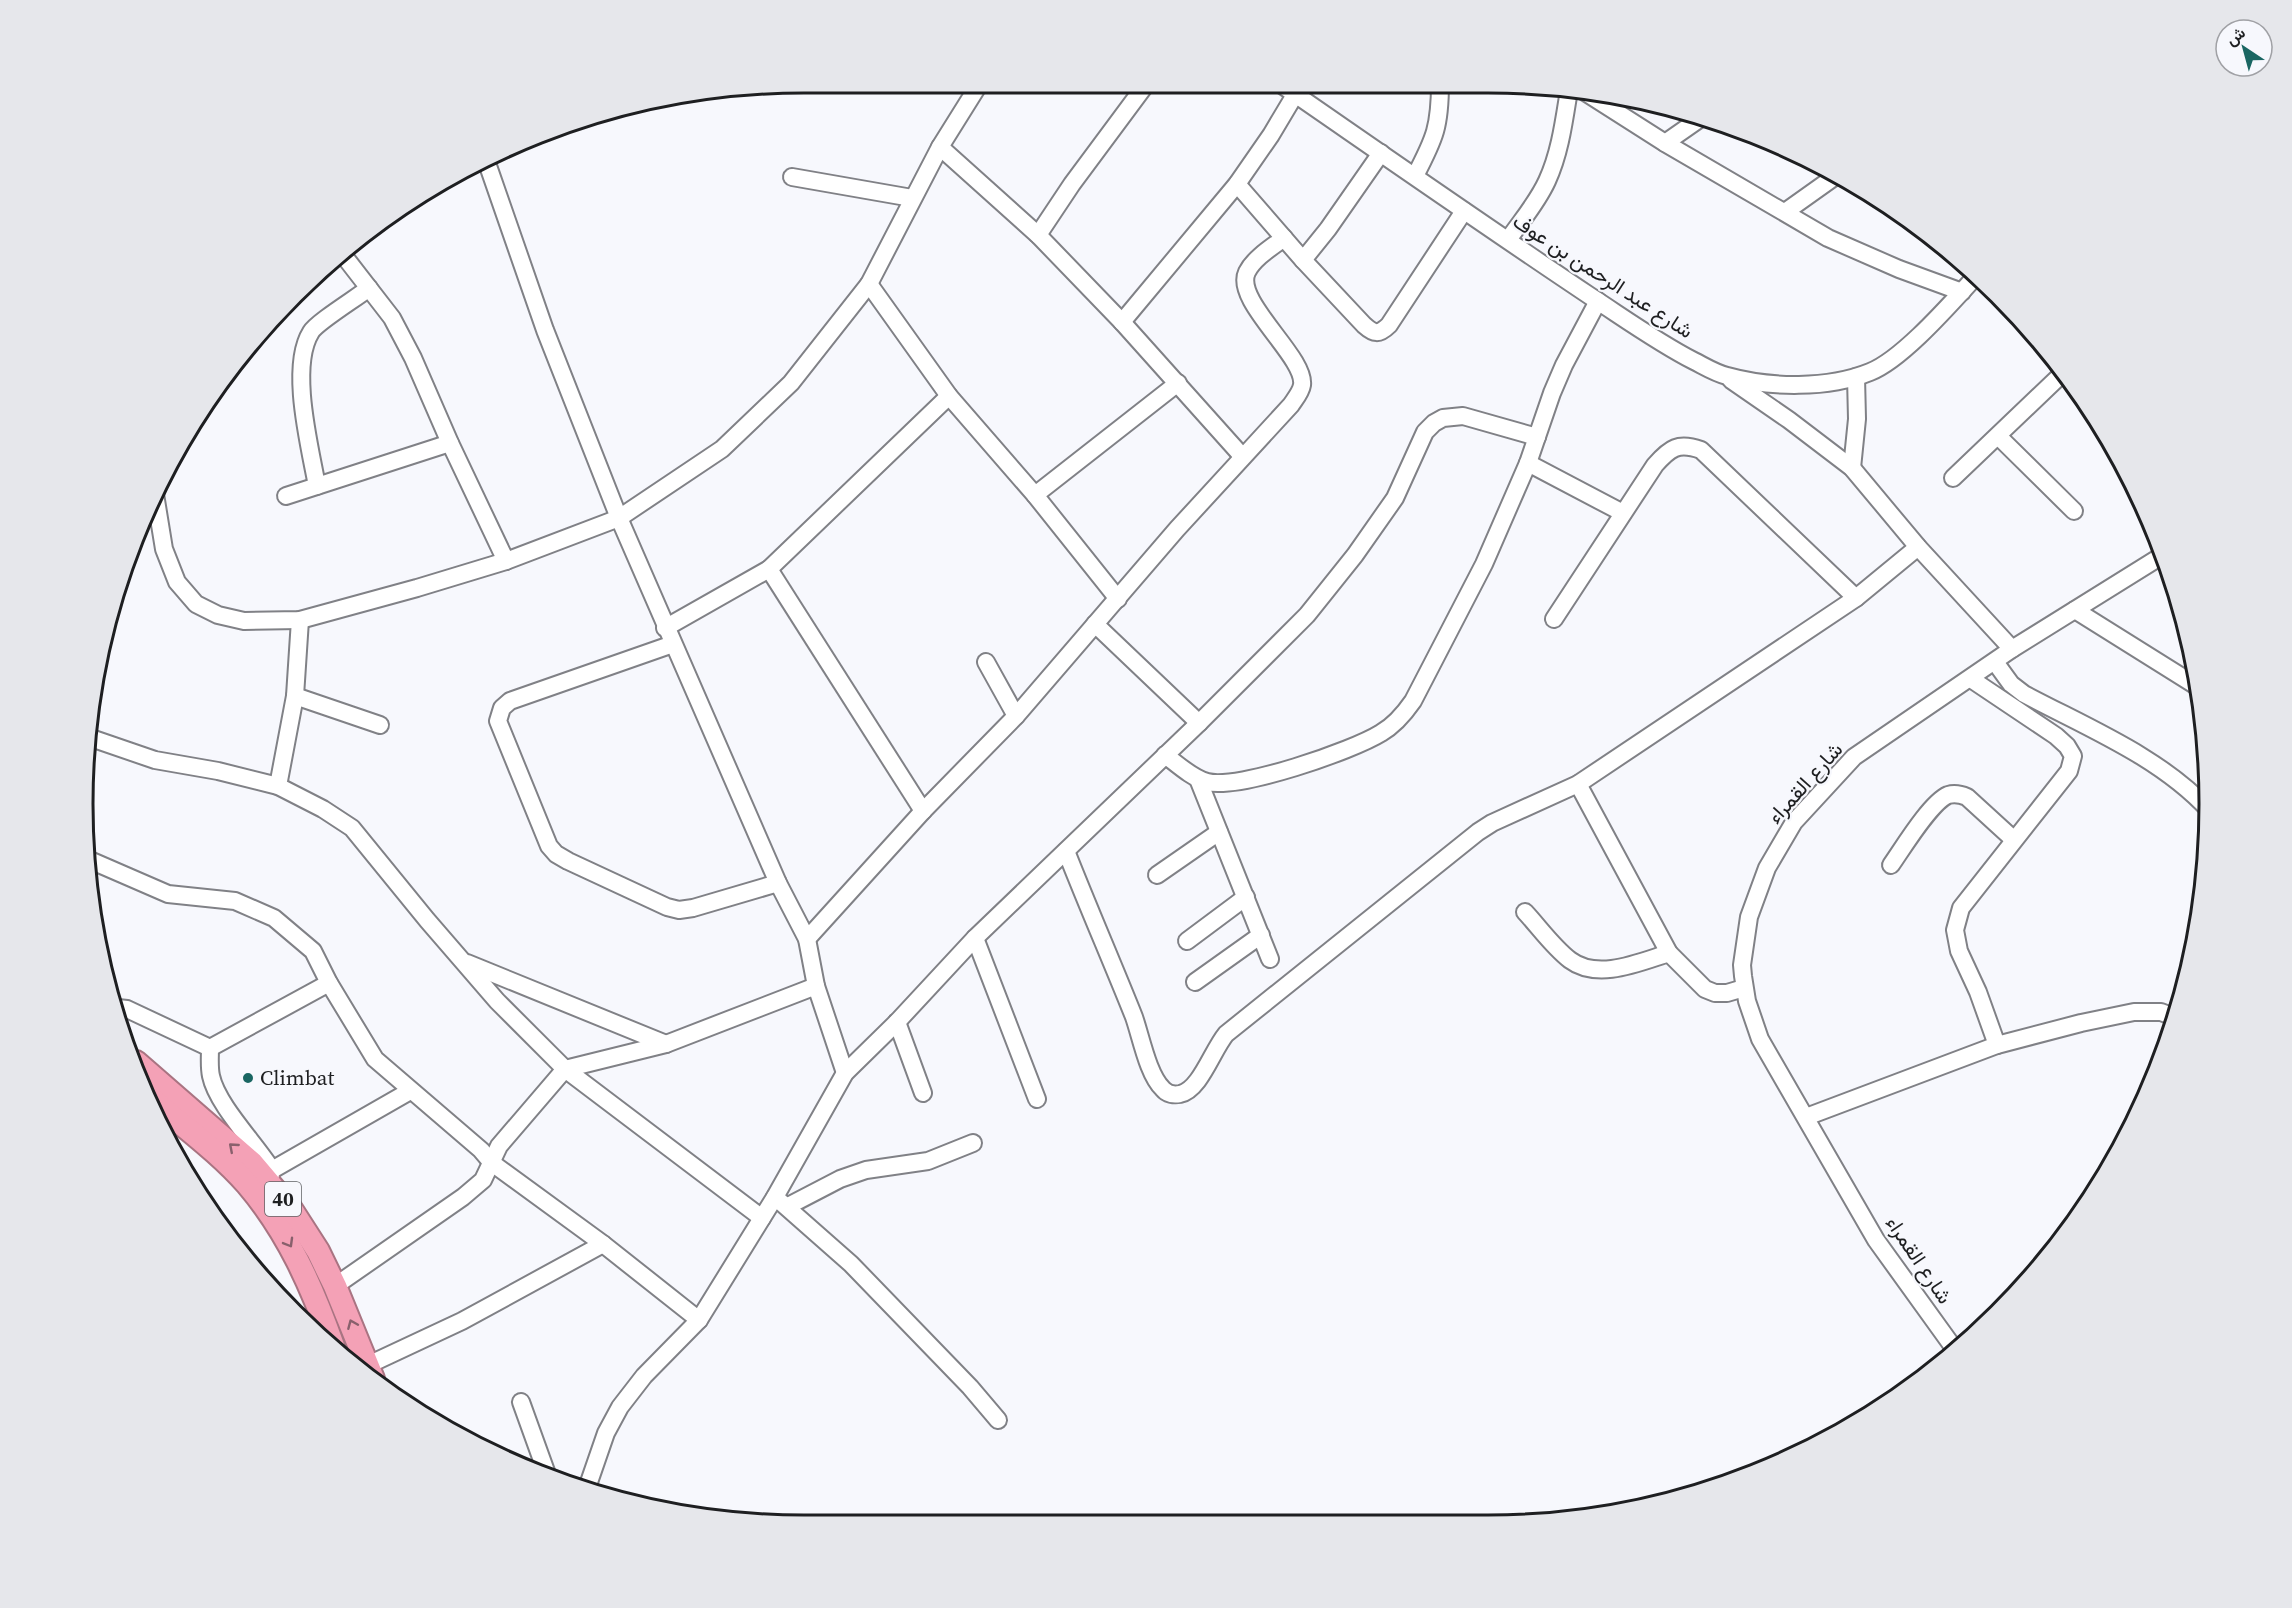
<svg xmlns="http://www.w3.org/2000/svg" width="2292" height="1608" viewBox="0 0 2292 1608" font-family="'Source Serif 4',Vazirmatn,serif">
<style>
.lines{fill:none;stroke-linecap:round;stroke-linejoin:round}
.minor-casing{stroke:#808186;stroke-width:20}
.highway-casing{stroke:#a97482;stroke-width:26}
.minor{stroke:#fff;stroke-width:16}
.highway{stroke:#f4a1b6;stroke-width:22}
.oneway{stroke:#89606c}
.poi-dot{fill:#1a6662;stroke:#f7f8fd;stroke-width:2}
.labels{text-anchor:middle;stroke-width:4.5;stroke-linejoin:round;paint-order:stroke}
.shield{fill:#f7f8fd;stroke:#5f6063;stroke-width:1.5}
.shield-label{font-size:20px;font-weight:bold;fill:#1e1f21}
.street-label{font-size:21px;fill:#1e1f21;stroke:#f7f8fd}
.poi-label{font-size:21px;fill:#1e1f21;stroke:#f7f8fd;text-anchor:start}
.rim{fill:none;stroke:#1e1f21;stroke-width:3}
</style>
<rect width="100%" height="100%" fill="#f7f8fd"/>
<g class="lines">
<g class="minor-casing">
<g id="minor">
<path d="M1279 83C1382 154 1485 226 1590 296 1624 318 1657 342 1694 361 1704 366 1715 373 1727 376 1770 388 1828 389 1870 372 1903 359 1952 302 1977 275"/>
<path d="M1585 92 1665 143 1828 238 1899 269 1962 292"/>
<path d="M1665 143 1698 120"/>
<path d="M940 147 1038 235 1122 322 1242 456"/>
<path d="M486 160 545 330 619 518 778 883 807 939 816 986 845 1073"/>
<path d="M1415 176C1435 138 1440 126 1440 83"/>
<path d="M792 177 912 198"/>
<path d="M1237 184 1303 260 1328 229 1381 153"/>
<path d="M1785 212 1837 175"/>
<path d="M1038 235 1072 184 1147 83"/>
<path d="M1508 240C1521 221 1537 203 1547 181 1560 153 1564 121 1569 90"/>
<path d="M344 256 392 318 413 358 450 443 506 561"/>
<path d="M1303 260 1364 325C1374 334 1379 335 1389 325L1464 211"/>
<path d="M869 284 949 396 1035 495 1118 599"/>
<path d="M1122 322 1237 184 1271 135 1302 83"/>
<path d="M1731 380 1789 420 1852 468 1918 547 2012 649"/>
<path d="M1998 436 2074 511"/>
<path d="M1528 463 1623 513"/>
<path d="M1852 468 1857 419 1856 377"/>
<path d="M1953 478 2063 373"/>
<path d="M317 486C310 447 289 367 311 332 317 322 358 297 369 288"/>
<path d="M155 494 164 549 177 582 196 604 218 615 244 621 300 620 417 588 506 561 619 518 722 449 791 383 869 284 940 147 980 83"/>
<path d="M1035 495 1178 383"/>
<path d="M286 496 450 443"/>
<path d="M769 569 923 811"/>
<path d="M2075 610 2198 687"/>
<path d="M1554 619 1655 465C1670 448 1678 442 1701 450L1856 598"/>
<path d="M1095 624 1199 723"/>
<path d="M665 628 769 569 949 396"/>
<path d="M673 644 510 701 502 708 498 721 549 846 556 854 568 861 667 907 679 910 693 908 778 883"/>
<path d="M986 662 1016 716"/>
<path d="M1995 662 2011 684 2024 694C2088 728 2160 757 2209 810"/>
<path d="M1971 679 2056 736 2067 746 2073 756 2069 771 1961 908 1955 930 1959 951 1978 992 1997 1045"/>
<path d="M295 696 380 725"/>
<path d="M88 737 155 760 218 771 278 786 323 809 352 828 427 920 497 1001 565 1069 762 1218"/>
<path d="M1165 755C1177 764 1192 778 1207 782 1239 790 1352 751 1381 733 1395 725 1404 714 1413 701L1484 564 1528 463 1552 393 1564 365 1598 301"/>
<path d="M1198 779 1270 959"/>
<path d="M1578 784 1669 953 1705 989 1715 993H1727L1744 988"/>
<path d="M278 786 295 696 300 620"/>
<path d="M1066 851C1088 907 1112 962 1134 1017 1141 1037 1148 1075 1163 1089 1167 1094 1174 1095 1180 1094 1200 1090 1212 1051 1226 1034L1478 832 1492 823 1578 784 1856 598 1918 547"/>
<path d="M85 858 168 894 235 901 274 918 313 951 329 983 375 1059 481 1150 492 1163 603 1244 699 1320"/>
<path d="M1891 865C1903 848 1930 803 1948 795 1955 793 1960 794 1967 797L2013 839"/>
<path d="M1157 875 1219 832"/>
<path d="M1525 912C1539 927 1553 947 1570 960 1598 981 1640 962 1669 953"/>
<path d="M975 938 1037 1099"/>
<path d="M807 939 923 811 1016 716 1177 529 1291 405C1295 399 1301 392 1302 385 1306 357 1233 301 1247 272 1254 258 1272 247 1284 238"/>
<path d="M1187 941 1246 897"/>
<path d="M467 963 666 1044"/>
<path d="M1195 982 1261 935"/>
<path d="M118 1008 127 1009 210 1048 329 983"/>
<path d="M897 1022 923 1093"/>
<path d="M210 1048C210 1057 209 1067 211 1076 217 1105 256 1144 272 1170"/>
<path d="M1806 1117 1997 1045 2081 1023 2134 1012H2161L2174 1017"/>
<path d="M269 1182 272 1170 410 1091"/>
<path d="M775 1197 851 1264 970 1387 998 1420"/>
<path d="M788 1206 840 1179 866 1170 928 1161 973 1143"/>
<path d="M335 1286 463 1197 483 1180 499 1146 565 1069 666 1044 816 986"/>
<path d="M1956 1351 1876 1240 1760 1039 1747 1001 1743 976 1742 965 1749 917 1767 868 1794 822 1854 757 2012 649 2163 555"/>
<path d="M368 1365 462 1321 603 1244"/>
<path d="M521 1402 548 1477"/>
<path d="M587 1488 606 1433 620 1407 644 1376 699 1320 775 1197 845 1073 897 1022 975 938 1199 723 1307 615 1355 555 1395 498 1425 432 1434 423 1443 418 1463 416 1537 437"/>
</g>
</g>
<g class="highway-casing">
<g id="highway">
<path d="M136 1062 252 1163 291 1209 318 1251 335 1286 373 1379"/>
<path d="M147 1095C180 1124 218 1151 247 1184 288 1232 312 1287 333 1346"/>
</g>
</g>
<use href="#minor" class="minor"/>
<use href="#highway" class="highway"/>
</g>
<defs><path id="oneway-chevron" d="M-2-3.5L2.5 0L-2 3.5" fill="none" stroke-width="1.6" stroke-linecap="round" stroke-linejoin="round" transform="scale(1.5)"/></defs>
<g class="oneway">
<use href="#oneway-chevron" transform="translate(233 1147) rotate(-139)"/>
<use href="#oneway-chevron" transform="translate(289 1243) rotate(60)"/>
<use href="#oneway-chevron" transform="translate(352 1324) rotate(-113)"/>
</g>
<circle class="poi-dot" cx="248" cy="1078" r="6"/>
<g class="labels">
<rect class="shield" x="265" y="1182" width="36" height="34" rx="4.5"/>
<g class="shield-label">
<text x="283" y="1206">40</text>
</g>
<g class="street-label">
<text transform="translate(1603 276) rotate(33)" y="7">شارع عبد الرحمن بن عوف</text>
<text transform="translate(1805 783) rotate(-48)" y="7">شارع القمراء</text>
<text transform="translate(1919 1260) rotate(56)" y="7">شارع القمراء</text>
</g>
<g class="poi-label">
<text x="260" y="1085">Climbat</text>
</g>
</g>
<path d="M0 0H2292V1608H0ZM804 93H1488A711 711 0 0 1 2199 804V804A711 711 0 0 1 1488 1515H804A711 711 0 0 1 93 804V804A711 711 0 0 1 804 93Z" fill="#e6e7eb" fill-rule="evenodd"/>
<path class="rim" d="M804 93H1488A711 711 0 0 1 2199 804V804A711 711 0 0 1 1488 1515H804A711 711 0 0 1 93 804V804A711 711 0 0 1 804 93Z"/>
<g transform="translate(2244 48) rotate(324)"><circle r="28" fill="#f7f8fd" stroke="#a0a1a5" stroke-width="1.5"/>
<path d="M0-4.5L10 22L0 15L-10 22Z" fill="#1a6662"/>
<text y="-9" font-size="16" font-weight="bold" text-anchor="middle" fill="#1e1f21">ش</text>
</g>
</svg>
